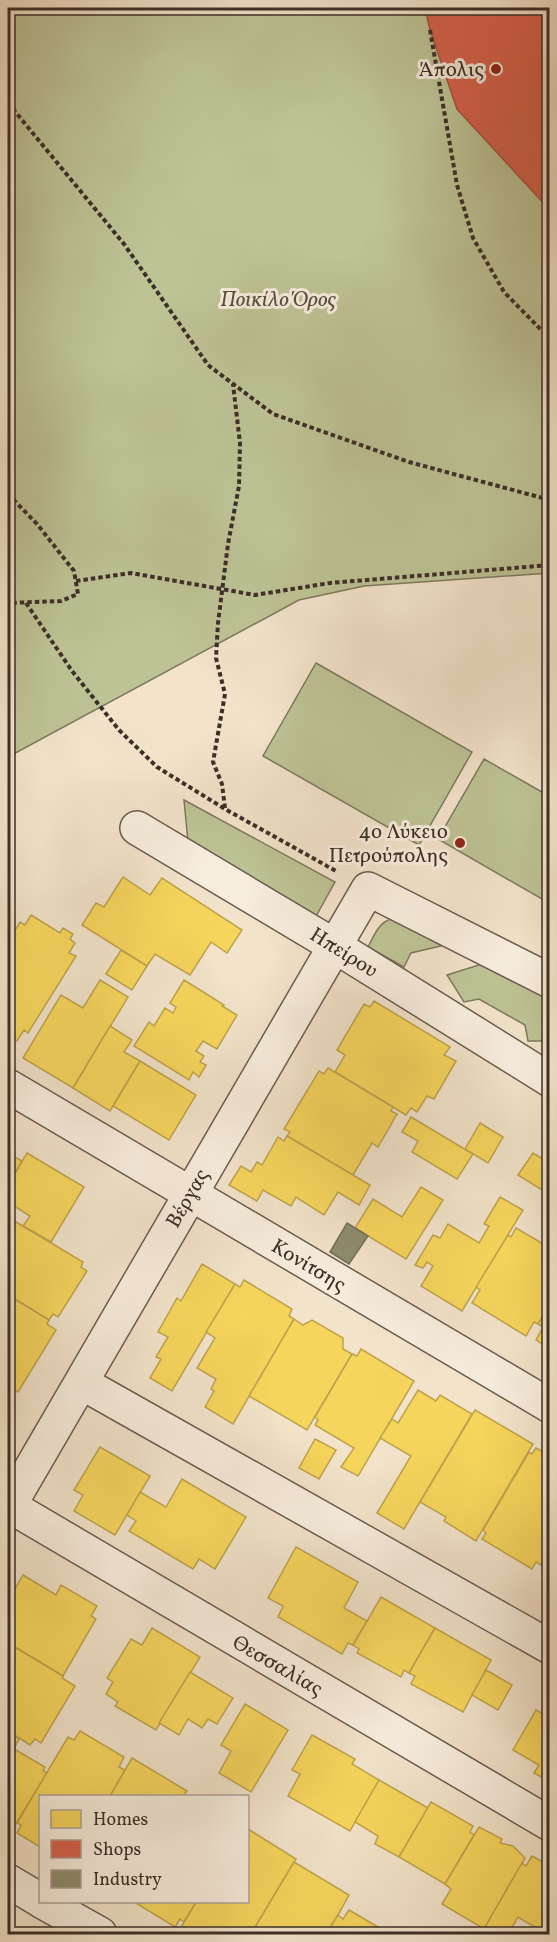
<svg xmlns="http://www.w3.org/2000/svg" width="557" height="1942" viewBox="0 0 557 1942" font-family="Vollkorn,serif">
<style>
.green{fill:#bdc395;stroke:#7c795e;stroke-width:1.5}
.homes{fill:#f6d55c;stroke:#bea34c;stroke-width:1.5}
.shops{fill:#d6604d;stroke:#a85142;stroke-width:1.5}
.industry{fill:#8c8c6e;stroke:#747059;stroke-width:1.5}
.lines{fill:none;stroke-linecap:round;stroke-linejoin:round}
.minor-casing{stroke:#6a5c50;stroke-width:36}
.path{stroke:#3c2f28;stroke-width:4;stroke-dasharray:4.5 3;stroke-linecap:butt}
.minor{stroke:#f7eddd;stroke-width:33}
.poi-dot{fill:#8f2418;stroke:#f7eddd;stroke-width:2}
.labels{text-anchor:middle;stroke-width:6;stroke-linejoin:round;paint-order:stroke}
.poi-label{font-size:21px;fill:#3c2f28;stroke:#f7eddd;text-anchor:end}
.park-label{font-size:21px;font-style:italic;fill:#564d3e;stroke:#f7eddd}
.street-label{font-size:21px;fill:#3c2f28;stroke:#f7eddd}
</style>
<rect width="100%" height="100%" fill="#f2e3ca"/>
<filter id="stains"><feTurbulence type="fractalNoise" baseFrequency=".00333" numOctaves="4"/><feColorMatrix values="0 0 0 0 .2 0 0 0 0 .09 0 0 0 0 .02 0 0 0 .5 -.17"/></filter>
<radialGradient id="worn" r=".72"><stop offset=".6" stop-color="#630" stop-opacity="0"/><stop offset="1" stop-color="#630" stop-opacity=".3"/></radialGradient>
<g class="green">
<path d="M8 8H549V573L364 586 299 600 8 757Z"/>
<path d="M316 663 472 752 419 845 263 756Z"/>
<path d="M484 759 549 796V903L438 839Z"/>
<path d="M184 800 335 882 315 918 188 842Z"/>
<path d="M391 919H399L445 945 411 953 404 967 368 947C374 936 378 923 391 919Z"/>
<path d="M485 963 549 998V1041H528L525 1025 479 999 464 1002 447 975Z"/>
</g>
<g class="homes">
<path d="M123 877 150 895 162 878 242 930 227 953 211 942 190 975 155 954 147 966 82 925 96 903 104 907Z"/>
<path d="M31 915 60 933 63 928 73 934 70 939 75 943 69 953 76 956 28 1033 24 1030 17 1041 8 1035V942L20 922 25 925Z"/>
<path d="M121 950 147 966 132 990 106 974Z"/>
<path d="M100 980 128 997 73 1088 23 1058 61 995 83 1008Z"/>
<path d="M184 980 224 1005 222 1006 237 1015 217 1049 203 1041 196 1051 204 1056 200 1062 206 1065 199 1077 193 1072 189 1080 134 1046 149 1022 154 1026 165 1008 173 1013 176 1007 170 1003Z"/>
<path d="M374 1001 450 1047 444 1055 456 1061 434 1099 427 1096 417 1112 411 1108 406 1115 335 1072 345 1055 337 1050 364 1004 370 1007Z"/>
<path d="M110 1026 132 1040 124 1052 140 1061 110 1111 73 1088Z"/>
<path d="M140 1061 196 1095 169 1140 113 1106Z"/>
<path d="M328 1068 393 1107 391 1111 397 1114 378 1147 372 1143 353 1175 287 1136 290 1132 284 1129 319 1071 324 1074Z"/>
<path d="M411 1117 473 1154 457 1179 412 1152 418 1141 402 1132Z"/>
<path d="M480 1123 503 1137 488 1163 465 1149Z"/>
<path d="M287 1136 370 1185 359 1205 338 1192 324 1215 296 1197 291 1206 263 1190 257 1201 229 1185 241 1166 251 1172 257 1162 262 1165 278 1137 284 1141Z"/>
<path d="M550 1145V1195L518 1175 533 1153 541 1158Z"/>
<path d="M8 1153 22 1161 8 1185Z"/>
<path d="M27 1153 84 1187 51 1242 23 1226 30 1216 8 1202V1185Z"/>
<path d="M421 1187 443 1200 406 1259 355 1228 373 1199 402 1217Z"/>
<path d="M500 1197 523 1210 462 1311 421 1286 433 1266 427 1262 423 1268 415 1265 433 1235 440 1238 448 1224 479 1243 489 1226 484 1224Z"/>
<path d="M16 1222 83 1262 81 1267 87 1271 58 1317 53 1314 49 1320 8 1295V1224L12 1227Z"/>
<path d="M516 1228 550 1248V1305L538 1324 534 1322 526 1336 472 1303 480 1290 476 1287 508 1235 511 1237Z"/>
<path d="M202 1264 235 1284 172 1391 150 1378 161 1359 156 1357 168 1337 158 1332 177 1298 181 1301Z"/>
<path d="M244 1280 292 1309 289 1316 294 1319 233 1424 205 1407 214 1391 211 1389 216 1379 197 1368 215 1338 206 1332 235 1284 240 1287Z"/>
<path d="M8 1295 49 1320 47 1324 56 1330 18 1392 9 1387 8 1389Z"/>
<path d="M550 1305V1349L536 1340 543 1327 538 1324Z"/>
<path d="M294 1319 303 1325 312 1320 343 1338V1349L352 1354 307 1430 249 1396Z"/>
<path d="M361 1349 414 1381 358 1476 341 1467 354 1448 315 1425 318 1420 315 1417 352 1354 357 1356Z"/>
<path d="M418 1390 436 1401 440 1395 472 1414 404 1529 377 1513 411 1456 380 1438 392 1419 398 1423Z"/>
<path d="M475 1410 533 1444 476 1541 444 1521 446 1517 420 1502Z"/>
<path d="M315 1439 336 1450 319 1479 299 1468Z"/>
<path d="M100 1447 150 1476 115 1535 74 1511 83 1495 74 1490Z"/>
<path d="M536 1448 550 1456V1551L541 1565 536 1562 532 1569 482 1539 486 1533 483 1530 529 1452 532 1454Z"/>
<path d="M182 1479 246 1517 215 1569 199 1559 193 1569 129 1531 136 1521 127 1515 140 1492 166 1507Z"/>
<path d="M296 1547 358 1582 344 1608 367 1621 353 1645 348 1643 342 1654 278 1617 283 1606 268 1598Z"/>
<path d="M550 1551V1577L545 1574 547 1569 541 1565Z"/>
<path d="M23 1575 56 1595 61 1585 97 1606 91 1616 96 1619 63 1676 8 1643V1601Z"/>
<path d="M381 1597 435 1628 409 1673 404 1670 401 1677 357 1653 359 1649 353 1645Z"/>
<path d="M152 1628 200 1657 156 1730 115 1706 118 1702 106 1694 113 1682 107 1678 131 1639 142 1645Z"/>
<path d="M435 1628 491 1660 463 1712 411 1684 415 1676 409 1673Z"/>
<path d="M8 1643 63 1676 62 1678 75 1686 41 1743 35 1739 30 1745 8 1731Z"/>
<path d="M486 1670 512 1685 498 1710 472 1695Z"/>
<path d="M190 1672 233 1698 217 1724 208 1719 202 1728 188 1719 179 1735 159 1723Z"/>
<path d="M245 1704 288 1730 251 1792 219 1773 231 1751 221 1745Z"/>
<path d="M536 1710 550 1718V1782L534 1773 539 1765 513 1750Z"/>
<path d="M8 1731 19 1739 14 1749 45 1767 43 1771 47 1773 11 1832 8 1829Z"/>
<path d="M80 1731 124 1757 119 1767 125 1770 110 1796H40V1847L17 1833 21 1825 17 1823 68 1737 74 1740Z"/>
<path d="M312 1735 355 1759 352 1764 379 1780 350 1831 288 1796 300 1774 292 1770Z"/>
<path d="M132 1758 187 1791 183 1796H110Z"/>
<path d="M379 1780 428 1808 399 1857 375 1844 378 1836 355 1822Z"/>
<path d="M431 1802 473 1826 470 1832 474 1835 445 1884 399 1857Z"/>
<path d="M479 1827 502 1839 500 1843 513 1846 525 1858 484 1929 442 1904 451 1889 445 1884Z"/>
<path d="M248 1829 296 1859 251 1934H189L180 1929 196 1902H248Z"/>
<path d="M532 1856 550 1866V1921L543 1932 518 1917 508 1934H494L484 1929 522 1863 526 1866Z"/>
<path d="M294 1862 349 1895 338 1915 326 1934H251Z"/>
<path d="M134 1902H196L184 1922 180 1919 175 1927Z"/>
<path d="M349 1910 390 1934H326L338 1915 343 1919Z"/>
</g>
<path class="shops" d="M425 8H550V206L547 207 457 109 430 30Z"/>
<path class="industry" d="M347 1223 368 1236 349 1264 330 1252Z"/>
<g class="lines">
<g class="minor-casing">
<g id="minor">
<path d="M137 828 333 945 550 1080"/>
<path d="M8 1086 550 1406"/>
<path d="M82 1383 550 1647"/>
<path d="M8 1505 550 1824"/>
<path d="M8 1508 368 889 550 981"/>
<path d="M8 1881 40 1900"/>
<path d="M43 1902 100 1934"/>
</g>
</g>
<g class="path">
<path d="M430 30 457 185 473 238 504 292 550 339"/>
<path d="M8 103 124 244 208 365 273 414 409 462 550 500"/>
<path d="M8 494 37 524 74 571 78 594 61 601 8 603"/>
<path d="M76 581 131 573 255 595 330 583 550 565"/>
<path d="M26 603 72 671 119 730 157 767 225 809 336 871"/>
<path d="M225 808 222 784 213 762 225 694 216 658 218 623 228 544 239 486 240 443 233 384"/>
</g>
<use href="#minor" class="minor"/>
</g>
<g class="poi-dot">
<circle cx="496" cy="69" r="6"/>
<circle cx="460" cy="843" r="6"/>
</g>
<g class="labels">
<g class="poi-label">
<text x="484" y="76">Άπολις</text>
<text x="448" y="838">4ο Λύκειο<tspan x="448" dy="24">Πετρούπολης</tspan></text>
</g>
<g class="park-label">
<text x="278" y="306">Ποικίλο Όρος</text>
</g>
<g class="street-label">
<text transform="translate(344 952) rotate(32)" y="7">Ηπείρου</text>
<text transform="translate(187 1198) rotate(-60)" y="7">Βέργας</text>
<text transform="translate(309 1265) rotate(31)" y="7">Κονίτσης</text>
<text transform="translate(278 1665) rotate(30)" y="7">Θεσσαλίας</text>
</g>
</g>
<rect width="557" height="1942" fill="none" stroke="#f2e3ca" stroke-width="30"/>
<rect x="9" y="9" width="539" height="1924" fill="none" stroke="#3c2f28" stroke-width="3"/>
<rect x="15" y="15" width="527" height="1912" fill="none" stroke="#3c2f28" stroke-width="1.5"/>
<rect x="39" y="1795" width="210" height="108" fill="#f7eddd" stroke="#aca195" stroke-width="1.5"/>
<rect x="51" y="1810" width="30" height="18" fill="#f6d55c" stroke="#aca195" stroke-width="1.5"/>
<text x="93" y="1825" font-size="18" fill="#3c2f28">Homes</text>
<rect x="51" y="1840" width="30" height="18" fill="#d6604d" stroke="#aca195" stroke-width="1.5"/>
<text x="93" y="1855" font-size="18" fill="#3c2f28">Shops</text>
<rect x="51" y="1870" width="30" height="18" fill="#8c8c6e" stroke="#aca195" stroke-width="1.5"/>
<text x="93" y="1885" font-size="18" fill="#3c2f28">Industry</text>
<rect width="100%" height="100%" filter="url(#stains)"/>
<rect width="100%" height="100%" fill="url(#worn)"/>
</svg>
